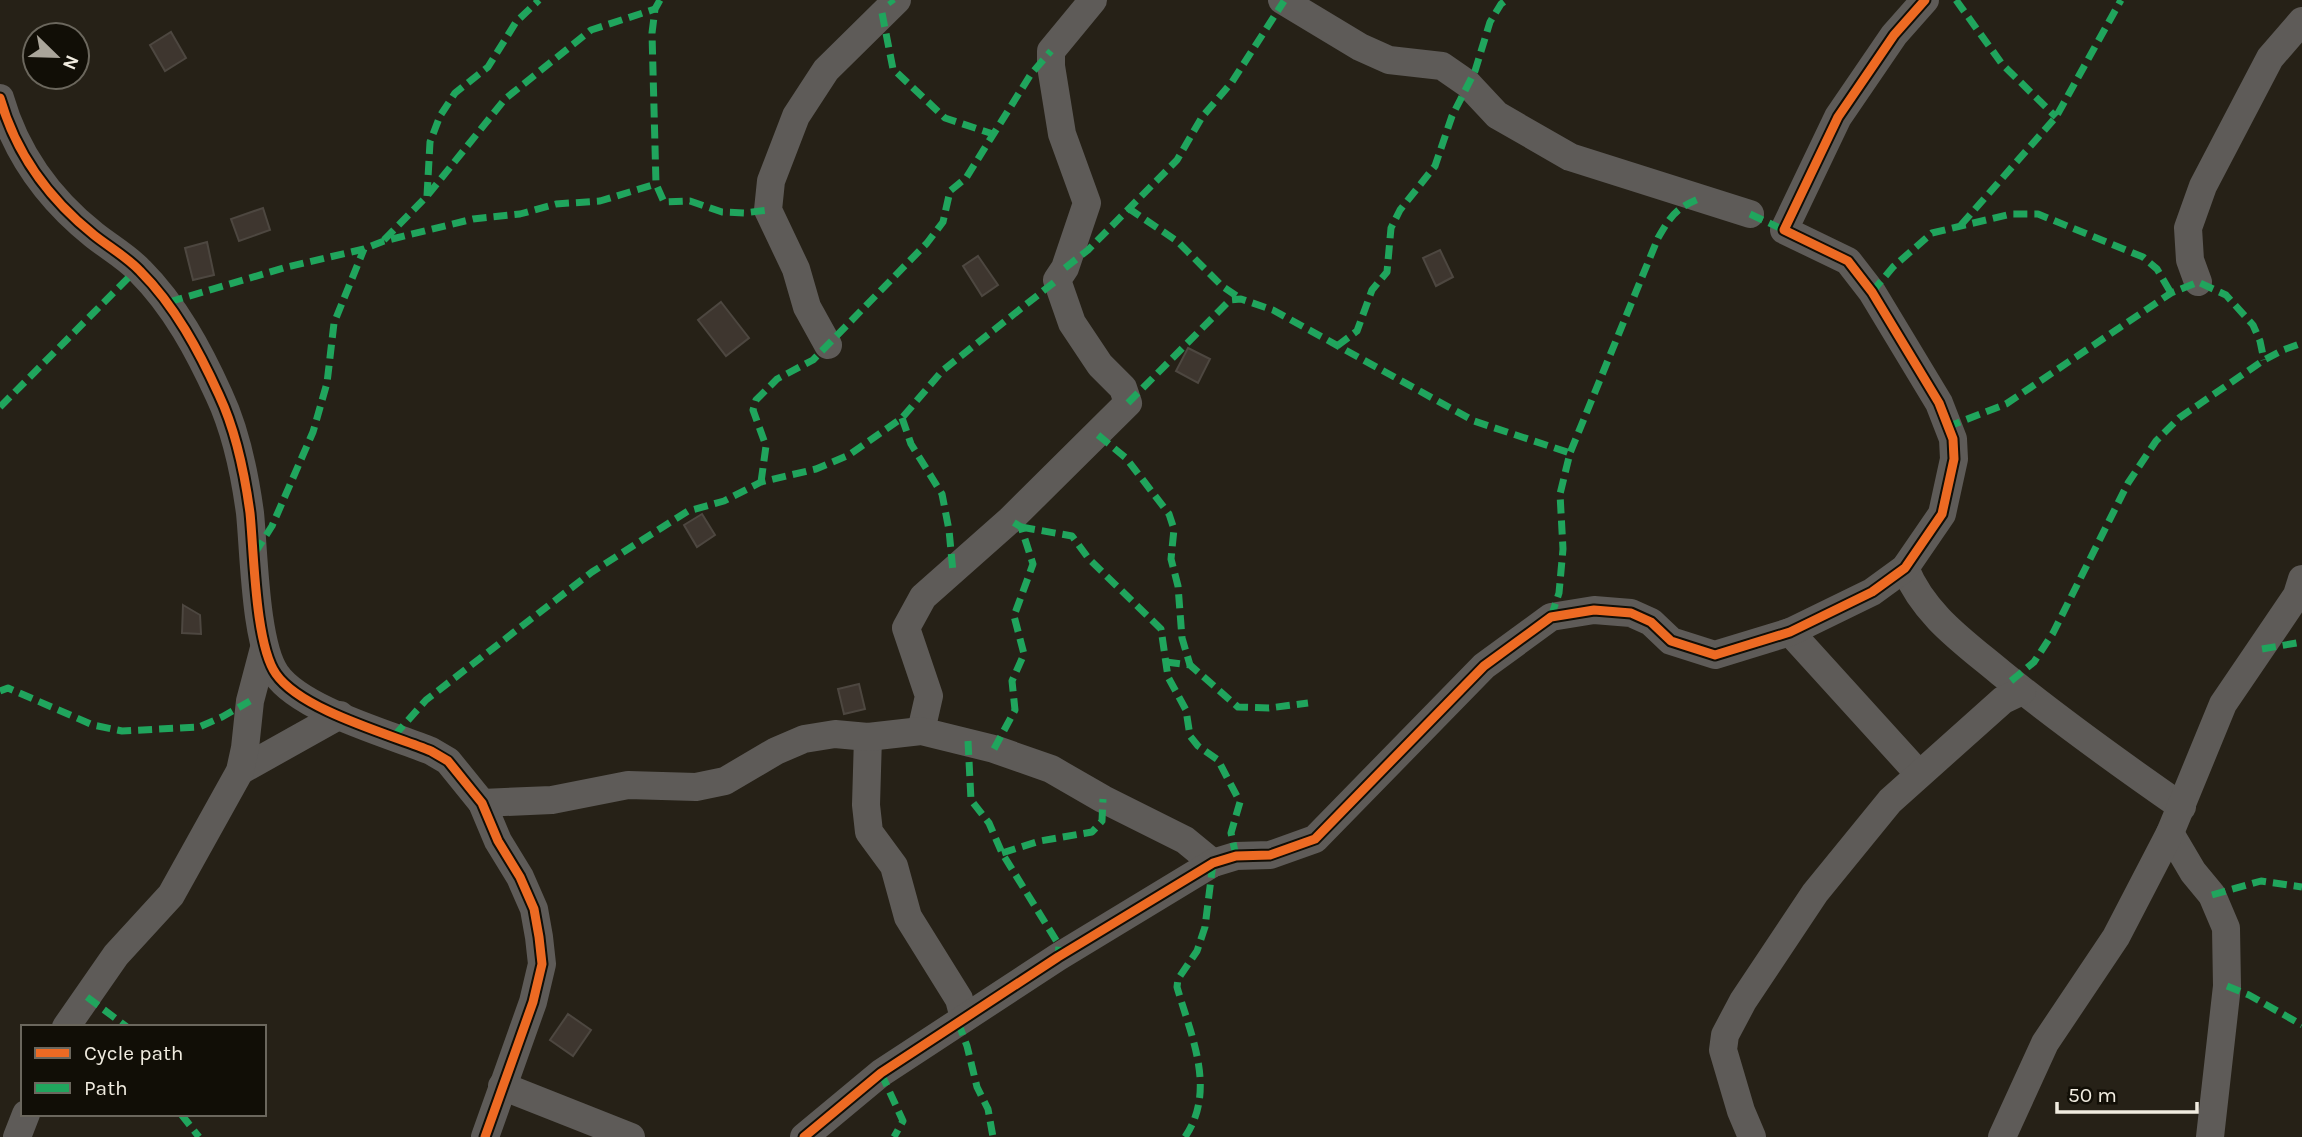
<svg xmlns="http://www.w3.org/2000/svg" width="2302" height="1137" viewBox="0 0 2302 1137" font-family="Karla,sans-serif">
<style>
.building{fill:#3e362f;stroke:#4d4740;stroke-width:2}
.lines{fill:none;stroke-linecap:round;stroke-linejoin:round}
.minor{stroke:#5e5b58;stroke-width:28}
.quiet{stroke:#20a55d;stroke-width:7;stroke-dasharray:14 7;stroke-linecap:butt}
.cycleway-casing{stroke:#110e06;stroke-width:13}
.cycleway{stroke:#ed6a23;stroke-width:9}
</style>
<rect width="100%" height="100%" fill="#262117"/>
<g class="building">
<path d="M171 32 186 58 165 71 150 45Z"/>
<path d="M263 208 270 230 239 241 231 219Z"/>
<path d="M207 242 214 275 193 280 185 248Z"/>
<path d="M1440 250 1453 277 1436 286 1423 258Z"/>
<path d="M978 256 998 285 982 296 963 266Z"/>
<path d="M721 302 749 338 726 356 698 320Z"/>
<path d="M1188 348 1210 359 1198 383 1176 371Z"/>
<path d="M702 514 715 535 697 547 684 525Z"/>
<path d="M183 605 200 615 201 634 182 633Z"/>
<path d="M859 684 865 709 844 714 838 689Z"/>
<path d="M568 1014 591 1030 573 1056 550 1040Z"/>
</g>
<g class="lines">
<g class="minor">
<path d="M1282 0 1360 47 1389 60 1442 66 1468 84 1497 115 1570 157 1750 214"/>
<path d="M0 98C16 154 49 199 94 235 109 247 127 257 140 271 175 306 199 351 219 395 235 429 245 476 250 513 254 552 255 644 276 674 301 710 389 734 431 751L448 761 482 803 498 841 520 877 534 909 539 937 542 964 533 1002 485 1137"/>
<path d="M2198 282 2190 260 2188 228 2203 186 2270 58 2302 21"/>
<path d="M828 345 807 307 796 269 768 210 771 181 796 116 826 70 897 0"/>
<path d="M1905 568C1924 615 1964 642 2001 673 2059 720 2120 764 2182 807"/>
<path d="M1790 632 1919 774"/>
<path d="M921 731 929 696 906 628 923 597 1010 520 1128 403 1123 388 1100 365 1072 323 1057 280 1065 268 1087 203 1062 134 1051 66V51L1093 0"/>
<path d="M868 737 866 805 869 832 894 866 908 917 959 999 964 1018"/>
<path d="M240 771 340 715"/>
<path d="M482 803 552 800 628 785 696 787 725 781 776 751 804 739 835 734 868 737 921 731 994 749 1051 769 1103 799 1185 840 1213 863"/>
<path d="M2170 833 2193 872 2212 895 2226 928 2227 986 2210 1137"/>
<path d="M66 1027 116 955 171 895 240 771 245 748 250 701 264 648"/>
<path d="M502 1086 631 1137"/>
<path d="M17 1137 26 1114"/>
<path d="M804 1137 881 1073 1058 957 1213 863 1236 856 1270 855 1315 839 1484 666 1551 617 1594 610 1631 613 1651 622 1671 641 1715 655 1790 632 1872 592 1905 568 1942 514 1954 459 1953 439 1939 403 1872 292 1848 261 1784 230 1838 117 1894 35 1925 0"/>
<path d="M1752 1137 1741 1111 1723 1050 1725 1035 1743 1001 1815 893 1890 801 2003 700 2022 691"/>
<path d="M2002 1137 2045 1043 2116 937 2170 833 2223 704 2297 595 2302 579"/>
</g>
<g class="quiet">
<path d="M660 0 655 9 652 33 656 184 664 202 690 201 722 212 744 213 768 210"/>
<path d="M890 0 893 4"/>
<path d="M1956 0 2002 64 2056 117"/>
<path d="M882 13 893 69 945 118 993 134"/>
<path d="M427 196 430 142 440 116 455 93 488 67 516 22 539 0"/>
<path d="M1128 208 1177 241 1222 286 1241 299"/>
<path d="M1750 214 1784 230"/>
<path d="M1961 225 2056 117 2121 0"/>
<path d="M384 240 427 196 505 99 591 30 655 9"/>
<path d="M1065 268 1088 250 1177 160 1202 117 1232 82 1284 1"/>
<path d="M1872 292 1893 267 1932 233 2011 214H2038L2143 257 2157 269 2171 293"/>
<path d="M169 302 287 267 364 249 384 241 473 219 520 214 556 204 600 201 656 184"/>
<path d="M1337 346 1357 331 1372 290 1387 272 1391 228 1400 210 1435 166 1452 116 1475 71 1490 22 1501 4 1506 0"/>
<path d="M1128 403 1230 300 1241 299 1273 310 1474 421 1570 453"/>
<path d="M0 407 138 268"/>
<path d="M902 418 911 444 942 494 949 530 953 572"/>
<path d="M1947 427 2006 404 2171 293 2198 282 2226 295 2253 325 2260 341 2264 360"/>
<path d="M1098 435 1126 458 1169 514 1174 529 1171 559 1178 586 1182 638 1190 665"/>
<path d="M761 482 766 446 753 410 756 400 777 379 813 360 927 243 943 222 950 191 966 178 1031 74 1051 51"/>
<path d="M1021 527 1072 536 1089 559 1161 629 1168 677 1186 710 1190 736 1198 746 1218 760 1240 802 1231 833 1236 856"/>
<path d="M255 553 272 526 313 432 327 383 334 323 364 249"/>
<path d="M1551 617 1559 593 1563 549 1560 494 1570 453 1658 238C1672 214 1676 208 1703 197"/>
<path d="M2262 649 2302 642"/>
<path d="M1166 662 1190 665 1238 707 1269 708 1308 703"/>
<path d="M2011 681 2034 662 2053 633 2128 483 2156 441 2179 418 2264 360 2283 350 2302 343"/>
<path d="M0 691 8 688 93 725 122 731 199 727 222 717 250 701"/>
<path d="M394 736 426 700 592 572 688 511 724 501 761 482 816 469 849 455 902 418 942 371 1057 280"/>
<path d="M968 741 971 800 989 823 1002 853 1059 945 1058 957"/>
<path d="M994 749 1015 710 1012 681 1024 654 1014 616 1033 564 1021 527 1010 520"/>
<path d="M1002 853 1040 841 1092 832 1102 821 1103 799"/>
<path d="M2212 895 2261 881 2302 887"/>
<path d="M2227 986 2249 995 2302 1025"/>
<path d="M87 997 127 1027"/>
<path d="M958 1022 967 1046 977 1087 988 1109 993 1137"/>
<path d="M881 1073 903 1121 894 1137"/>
<path d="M181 1114 199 1137"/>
<path d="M1185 1137C1217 1090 1191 1036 1177 987L1178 979 1197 951 1205 927 1213 863"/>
</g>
<g class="cycleway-casing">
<g id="cycleway">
<path d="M0 98C16 154 49 199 94 235 109 247 127 257 140 271 175 306 199 351 219 395 235 429 245 476 250 513 254 552 255 644 276 674 301 710 389 734 431 751L448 761 482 803 498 841 520 877 534 909 539 937 542 964 533 1002 485 1137"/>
<path d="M804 1137 881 1073 1058 957 1213 863 1236 856 1270 855 1315 839 1484 666 1551 617 1594 610 1631 613 1651 622 1671 641 1715 655 1790 632 1872 592 1905 568 1942 514 1954 459 1953 439 1939 403 1872 292 1848 261 1784 230 1838 117 1894 35 1925 0"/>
</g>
</g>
<use href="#cycleway" class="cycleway"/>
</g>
<rect x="21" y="1025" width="245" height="91" fill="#110e06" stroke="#6b675d" stroke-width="2"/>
<rect x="35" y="1048" width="35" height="10" fill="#ed6a23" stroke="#6b675d" stroke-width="2"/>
<text x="84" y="1060" font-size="21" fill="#f1ece0">Cycle path</text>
<rect x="35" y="1083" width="35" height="10" fill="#20a55d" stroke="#6b675d" stroke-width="2"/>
<text x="84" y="1095" font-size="21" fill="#f1ece0">Path</text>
<g transform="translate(56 56) rotate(113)"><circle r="33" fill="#110e06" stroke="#6b675d" stroke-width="2"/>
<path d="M0-5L12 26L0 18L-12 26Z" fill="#aaa59a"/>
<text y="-10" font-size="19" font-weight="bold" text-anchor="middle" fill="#f1ece0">N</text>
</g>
<path d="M2057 1102v10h140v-10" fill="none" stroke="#f1ece0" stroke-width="3.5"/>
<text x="2068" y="1102" font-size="21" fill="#f1ece0" stroke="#110e06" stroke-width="5" paint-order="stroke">50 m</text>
</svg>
